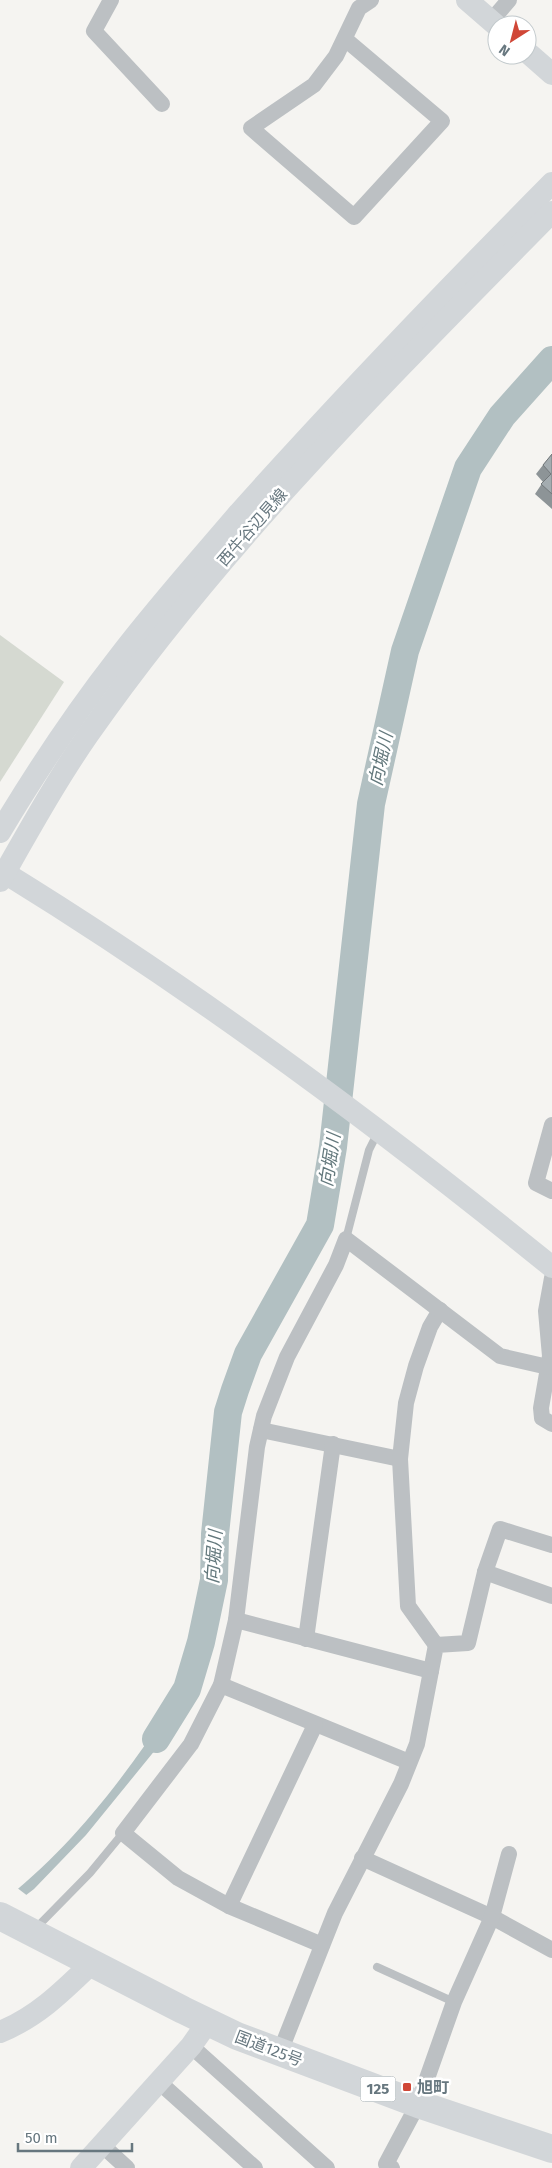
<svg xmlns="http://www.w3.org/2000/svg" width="552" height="2168" viewBox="0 0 552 2168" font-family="'Fira Sans','Noto Sans JP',sans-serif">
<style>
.green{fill:#d5d9d1}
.water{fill:#b2c0c2}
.pier{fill:#f5f4f1}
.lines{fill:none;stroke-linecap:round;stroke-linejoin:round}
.river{stroke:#b2c0c2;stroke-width:28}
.lane{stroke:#bcc0c3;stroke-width:8}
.street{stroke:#bcc0c3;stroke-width:16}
.secondary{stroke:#d2d6d9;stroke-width:22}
.highway{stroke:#d2d6d9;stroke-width:28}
.wall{fill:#8d9497}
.building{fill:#a4acb0;stroke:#73787b}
.poi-dot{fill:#d04737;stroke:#fff;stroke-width:2}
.labels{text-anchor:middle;stroke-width:5;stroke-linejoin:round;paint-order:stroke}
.shield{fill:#fff;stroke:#95a0a5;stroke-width:1}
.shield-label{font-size:15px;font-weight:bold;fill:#67777f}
.street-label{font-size:16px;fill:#67777f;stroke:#fff}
.poi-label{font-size:16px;font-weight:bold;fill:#67777f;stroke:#fff;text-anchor:start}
.water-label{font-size:18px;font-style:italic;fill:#63787c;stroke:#fff}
</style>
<rect width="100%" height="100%" fill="#f5f4f1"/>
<path class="green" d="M0 635 64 682 0 782Z"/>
<path class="water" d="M172 1705 181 1711 156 1749 86 1835 34 1889 0 1915V1903C68 1852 126 1776 172 1705Z"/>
<path class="pier" d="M16 1887 29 1897 0 1918V1899Z"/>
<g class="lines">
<path class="river" d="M156 1739 187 1689 201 1642 214 1580 215 1534 228 1412 235 1390 248 1354 320 1225 333 1147 371 804 405 651 468 468 502 416 552 360"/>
<g class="lane">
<path d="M346 1239 369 1150 377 1134"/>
<path d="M35 1929 90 1873 123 1833"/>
<path d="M377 1967 454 2002"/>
</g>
<g class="street">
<path d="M111 0 94 31 162 104"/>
<path d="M491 21 509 0"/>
<path d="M345 39 442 121 354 217 251 128 314 85 336 56 359 8 371 0"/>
<path d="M552 1125 536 1183 552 1191"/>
<path d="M552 1278 546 1311 550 1356 541 1408 542 1418 552 1424"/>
<path d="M261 1430 400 1459"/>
<path d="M485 1572 552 1596"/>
<path d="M236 1620 431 1671"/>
<path d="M306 1639 333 1444"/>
<path d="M436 1645 408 1606 400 1459 406 1403 416 1366 430 1327 440 1310"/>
<path d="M221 1685 409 1762"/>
<path d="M362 1858 492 1917 552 1950"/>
<path d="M229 1906 315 1725"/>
<path d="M322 1945 229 1906 178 1878 123 1833 191 1744 221 1685 236 1620 257 1447 264 1416 287 1357 336 1265 346 1239 500 1356 548 1367"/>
<path d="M191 2046 327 2168"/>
<path d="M280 2052 335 1913 401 1784 417 1744 436 1645 468 1643 485 1572 500 1529 552 1545"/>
<path d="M159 2082 255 2168"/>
<path d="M102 2145 127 2168"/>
<path d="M392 2168 386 2164 418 2104 454 2002 492 1917 509 1854"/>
</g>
<g class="secondary">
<path d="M467 0 497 26"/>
<path d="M527 52 552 74"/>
<path d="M0 832C36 772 75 713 118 658 156 608 198 561 239 513 340 400 445 291 552 183"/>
<path d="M0 870C194 989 376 1124 552 1267"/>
<path d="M0 881C28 832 56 781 88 735 222 543 389 378 552 212"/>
<path d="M0 2032C37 2017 63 1991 92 1963"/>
<path d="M81 2168 191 2046 208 2022"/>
</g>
<path class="highway" d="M0 1916 183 2010 237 2036 418 2104 552 2149"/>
</g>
<path class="wall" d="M552 454V509L535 494 543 482 536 474 543 465Z"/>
<path class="building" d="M552 454V494L541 484 551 474 543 465Z"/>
<rect class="poi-dot" x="402" y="2082" width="10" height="10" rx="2.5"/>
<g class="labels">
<rect class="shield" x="360.5" y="2076.5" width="35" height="25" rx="4"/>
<g class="shield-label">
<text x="378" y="2094">125</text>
</g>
<g class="street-label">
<text transform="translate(252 527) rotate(-49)" y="6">西牛谷辺見線</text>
<text transform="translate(269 2048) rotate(21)" y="6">国道125号</text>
</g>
<g class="poi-label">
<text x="417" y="2093">旭町</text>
</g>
<g class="water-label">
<text transform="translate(381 759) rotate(-78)" y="6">向堀川</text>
<text transform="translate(330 1160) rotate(-81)" y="6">向堀川</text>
<text transform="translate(214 1557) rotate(-86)" y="6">向堀川</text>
</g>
</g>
<g transform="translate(512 40) rotate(216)"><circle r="24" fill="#ffffff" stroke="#c2c9cc"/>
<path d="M0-4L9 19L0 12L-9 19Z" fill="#d04737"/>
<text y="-8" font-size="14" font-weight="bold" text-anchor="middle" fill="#67777f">N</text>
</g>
<path d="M18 2143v8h114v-8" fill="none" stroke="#67777f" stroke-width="2.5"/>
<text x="25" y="2143" font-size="15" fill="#67777f" stroke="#ffffff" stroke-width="4" paint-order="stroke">50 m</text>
</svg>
